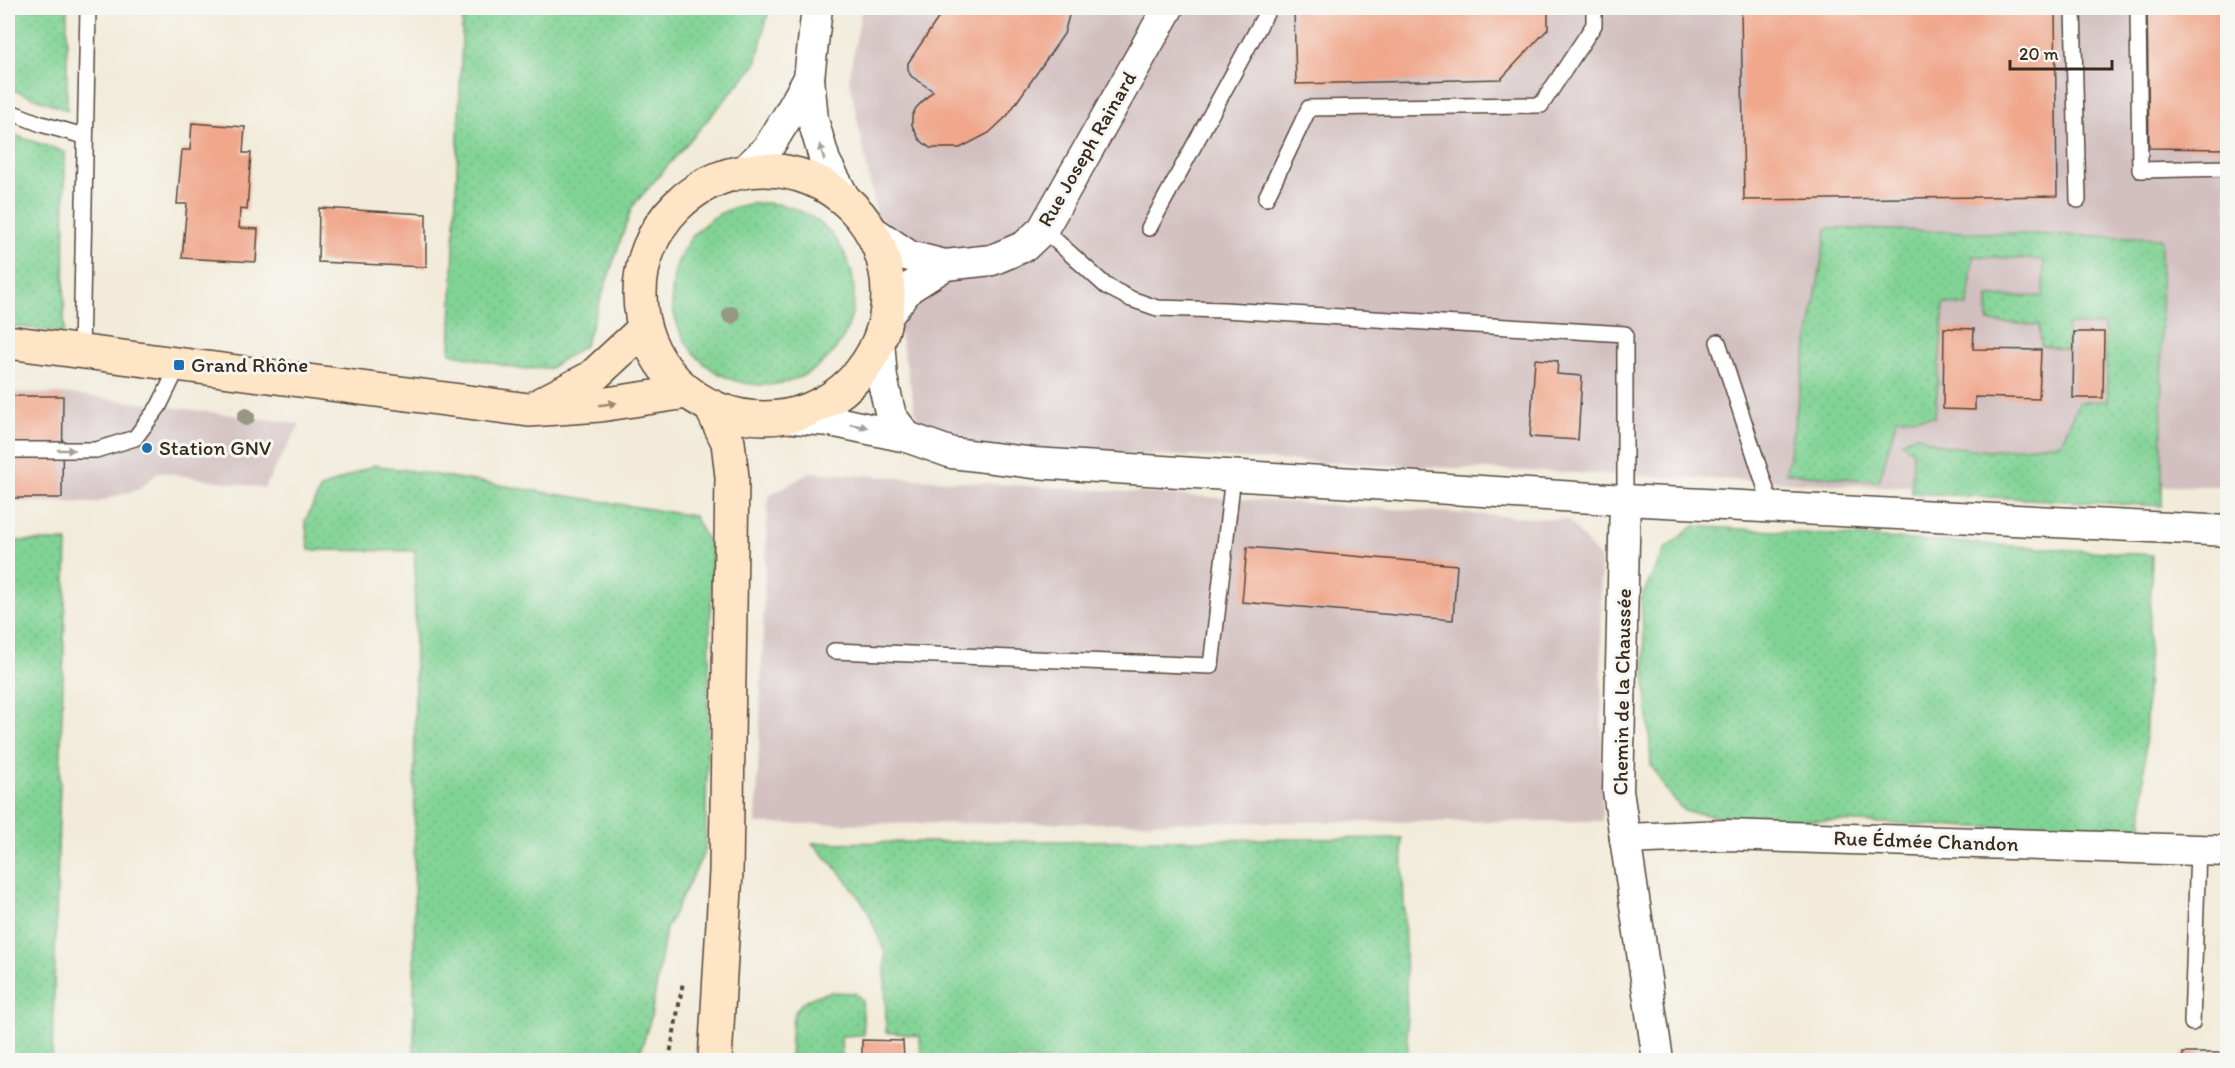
<svg xmlns="http://www.w3.org/2000/svg" width="2235" height="1068" viewBox="0 0 2235 1068" font-family="Itim,sans-serif">
<style>
.industrial{fill:#d2bfc0}
.green{fill:url(#green-dots);stroke:#5e7e5a;stroke-width:1.5}
.building{fill:#f0a78c}
.lines{fill:none;stroke-linecap:round;stroke-linejoin:round}
.lane-casing{stroke:#56473a;stroke-width:18}
.street-casing{stroke:#56473a;stroke-width:33}
.secondary-casing{stroke:#56473a;stroke-width:36}
.path{stroke:#56473a;stroke-width:4;stroke-dasharray:4.5 4.5;stroke-linecap:butt}
.lane{stroke:#fff;stroke-width:15}
.street{stroke:#fff;stroke-width:30}
.secondary{stroke:#fee5c5;stroke-width:33}
.tree{fill:#979883}
.oneway{fill:#a79f9a}
.oneway2{fill:#9c8872}
.poi-dot{fill:#1f6fb2;stroke:#f6f6f2;stroke-width:2}
.labels{text-anchor:middle;stroke-width:6;stroke-linejoin:round;paint-order:stroke}
.street-label{font-size:21px;fill:#3b2a1e;stroke:#f6f6f2}
.poi-label{font-size:21px;fill:#3b2a1e;stroke:#f6f6f2;text-anchor:start}
</style>
<defs>
<pattern id="green-dots" width="8" height="8" patternUnits="userSpaceOnUse" patternTransform="scale(1.5)"><rect width="8" height="8" fill="#81d395"/><path d="M2 2h.1M6 6h.1" fill="none" stroke="#70b580" stroke-width="1.8" stroke-linecap="round"/></pattern>
</defs>
<rect width="100%" height="100%" fill="#f6f6f2"/>
<filter id="ink" filterUnits="userSpaceOnUse"><feTurbulence type="fractalNoise" baseFrequency=".0167" numOctaves="2"/><feDisplacementMap in="SourceGraphic" scale="12" xChannelSelector="R" yChannelSelector="G"/><feConvolveMatrix kernelMatrix="1 2 1 2 8 2 1 2 1" color-interpolation-filters="sRGB"/></filter>
<filter id="wash" filterUnits="userSpaceOnUse"><feTurbulence type="fractalNoise" baseFrequency=".008" numOctaves="4" result="noise"/><feDisplacementMap in="SourceGraphic" scale="24" xChannelSelector="R" yChannelSelector="G"/><feGaussianBlur stdDeviation="1.35" result="paint"/><feColorMatrix in="noise" values="0 0 0 0 0 0 0 0 0 0 0 0 0 0 0 0 0 1.4 0 .05"/><feComposite in="paint" operator="in"/></filter>
<g filter="url(#wash)">
<rect width="100%" height="100%" fill="#f2ebd9"/>
<g class="industrial">
<path d="M862 8H2227V486H1877L922 445 849 77Z"/>
<path d="M8 392 72 394 300 424 264 488 159 472 139 489 95 503 8 501Z"/>
<path d="M811 472 1568 520 1601 559 1602 821 756 824 768 496Z"/>
</g>
<g class="green">
<path d="M8 8H67V110L8 88Z"/>
<path d="M463 8H769L756 64 632 207 585 345 550 368 519 369 450 353Z"/>
<path d="M8 133 65 152 64 333 8 325Z"/>
<circle cx="763" cy="294" r="91"/>
<path d="M1827 228 2161 238 2162 506 1912 493 1913 452 1901 442 1916 435 1941 445 1988 451 2061 443 2079 402 2108 401 2104 325H2067L2066 350 2041 346 2039 325 1988 322V297L2043 296 2044 260 1973 256 1968 306 1944 304 1935 417 1897 418 1879 481 1786 473Z"/>
<path d="M374 465 694 516 712 550 705 851 666 929 651 1017 638 1060H414L415 551 309 550 305 521 321 488Z"/>
<path d="M1694 526 2152 555 2142 834 1714 816 1684 811 1668 793 1651 765 1641 598 1665 549Z"/>
<path d="M8 541H67L52 1060H8Z"/>
<path d="M1402 838 1408 1060H921L920 1036 886 1032 885 953 867 909 842 874 812 843Z"/>
<path d="M831 992 855 993 862 1000 864 1035 841 1036 842 1057H790C793 1018 786 1001 831 992Z"/>
</g>
<g id="blocks">
<g class="building">
<path d="M945 8H1071L1064 34 1007 116 989 133 960 148H930L919 139 912 125V116L916 108 933 91 911 76 908 70V63Z"/>
<path d="M1294 8H1548V29L1501 79 1296 84Z"/>
<path d="M1741 8H2055L2057 196 1744 200Z"/>
<path d="M2147 8H2228V149L2149 148Z"/>
<path d="M192 123 245 127 243 153H251L247 210 240 209 239 228 258 229 256 262 182 258 187 204H177L182 150H190Z"/>
<path d="M319 208 426 214V267L318 262Z"/>
<path d="M1944 328 1974 329 1973 349 2041 350 2039 399 1975 397V410L1943 409Z"/>
<path d="M2074 332H2104L2103 398H2073Z"/>
<path d="M1535 359 1558 361 1557 374 1582 376 1578 440 1530 437Z"/>
<path d="M11 396H63L62 498H10Z"/>
<path d="M1247 547 1457 565 1453 620 1242 602Z"/>
<path d="M862 1040 903 1041 904 1060H862Z"/>
<rect x="2183" y="1053" width="45" height="7"/>
</g>
</g>
</g>
<g filter="url(#ink)">
<use href="#blocks" fill-opacity="0" stroke="#56473a" stroke-width="1.5"/>
<g class="lines">
<g class="lane-casing">
<g id="lane">
<path d="M2073 8 2078 200"/>
<path d="M2138 8 2140 170 2228 168"/>
<path d="M8 111 41 124 84 136"/>
<path d="M1266 198 1309 108 1541 105 1594 25V8"/>
<path d="M1149 228 1269 8"/>
<path d="M1043 229 1106 286 1131 299 1157 308 1224 310 1625 334V500"/>
<path d="M1718 342 1772 508"/>
<path d="M81 352 88 8"/>
<path d="M8 450H96L135 438 159 406 179 365"/>
<path d="M834 651 1211 666 1233 476"/>
<path d="M2192 1023 2198 850"/>
</g>
</g>
<g class="street-casing">
<g id="street">
<path d="M817 8 809 78 813 120 825 161 848 204"/>
<path d="M743 172 768 148 789 114 809 78"/>
<path d="M868 228 909 256 945 265 909 288 885 319"/>
<path d="M945 265 992 260 1025 246 1043 229 1168 8"/>
<path d="M780 417 831 421 907 437 891 416 882 378 879 340"/>
<path d="M907 437 952 453 1034 463 1625 500 2228 531"/>
<path d="M1625 500 1618 791 1658 1060"/>
<path d="M1625 839 1726 835 2228 851"/>
</g>
</g>
<g class="secondary-casing">
<g id="secondary">
<circle cx="764" cy="294" r="124"/>
<path d="M8 342 529 410 600 405 687 392"/>
<path d="M541 404 591 378 644 329"/>
<path d="M711 407 728 442 732 477 726 872 715 1060"/>
</g>
</g>
<path class="path" d="M669 1060 683 982"/>
<use href="#lane" class="lane"/>
<use href="#street" class="street"/>
<use href="#secondary" class="secondary"/>
</g>
<g class="tree">
<circle cx="731" cy="315" r="9"/>
<circle cx="246" cy="417" r="9"/>
</g>
<defs><path id="oneway-solid" d="M-6-.8H1V-3.2L6.5 0L1 3.2V.8H-6Z" transform="scale(1.5)"/></defs>
<g class="oneway">
<use href="#oneway-solid" transform="translate(822 152) rotate(-106)"/>
<use href="#oneway-solid" transform="translate(859 426) rotate(11)"/>
<use href="#oneway-solid" transform="translate(66 450)"/>
</g>
<use class="oneway2" href="#oneway-solid" transform="translate(608 404) rotate(-8)"/>
</g>
<g class="poi-dot">
<rect x="173" y="359" width="12" height="12" rx="3"/>
<circle cx="147" cy="448" r="6"/>
</g>
<g class="labels">
<g class="street-label">
<text transform="translate(1087 149) rotate(-60)" y="7">Rue Joseph Rainard</text>
<text transform="translate(1622 692) rotate(-89)" y="7">Chemin de la Chaussée</text>
<text transform="translate(1926 841) rotate(2)" y="7">Rue Édmée Chandon</text>
</g>
<g class="poi-label">
<text x="191" y="372">Grand Rhône</text>
<text x="159" y="455">Station GNV</text>
</g>
</g>
<rect width="2235" height="1068" fill="none" stroke="#f6f6f2" stroke-width="30"/>
<path d="M2010 60v9h102v-9" fill="none" stroke="#3b2a1e" stroke-width="3"/>
<text x="2019" y="60" font-size="18" fill="#3b2a1e" stroke="#f6f6f2" stroke-width="4.5" paint-order="stroke">20 m</text>
</svg>
